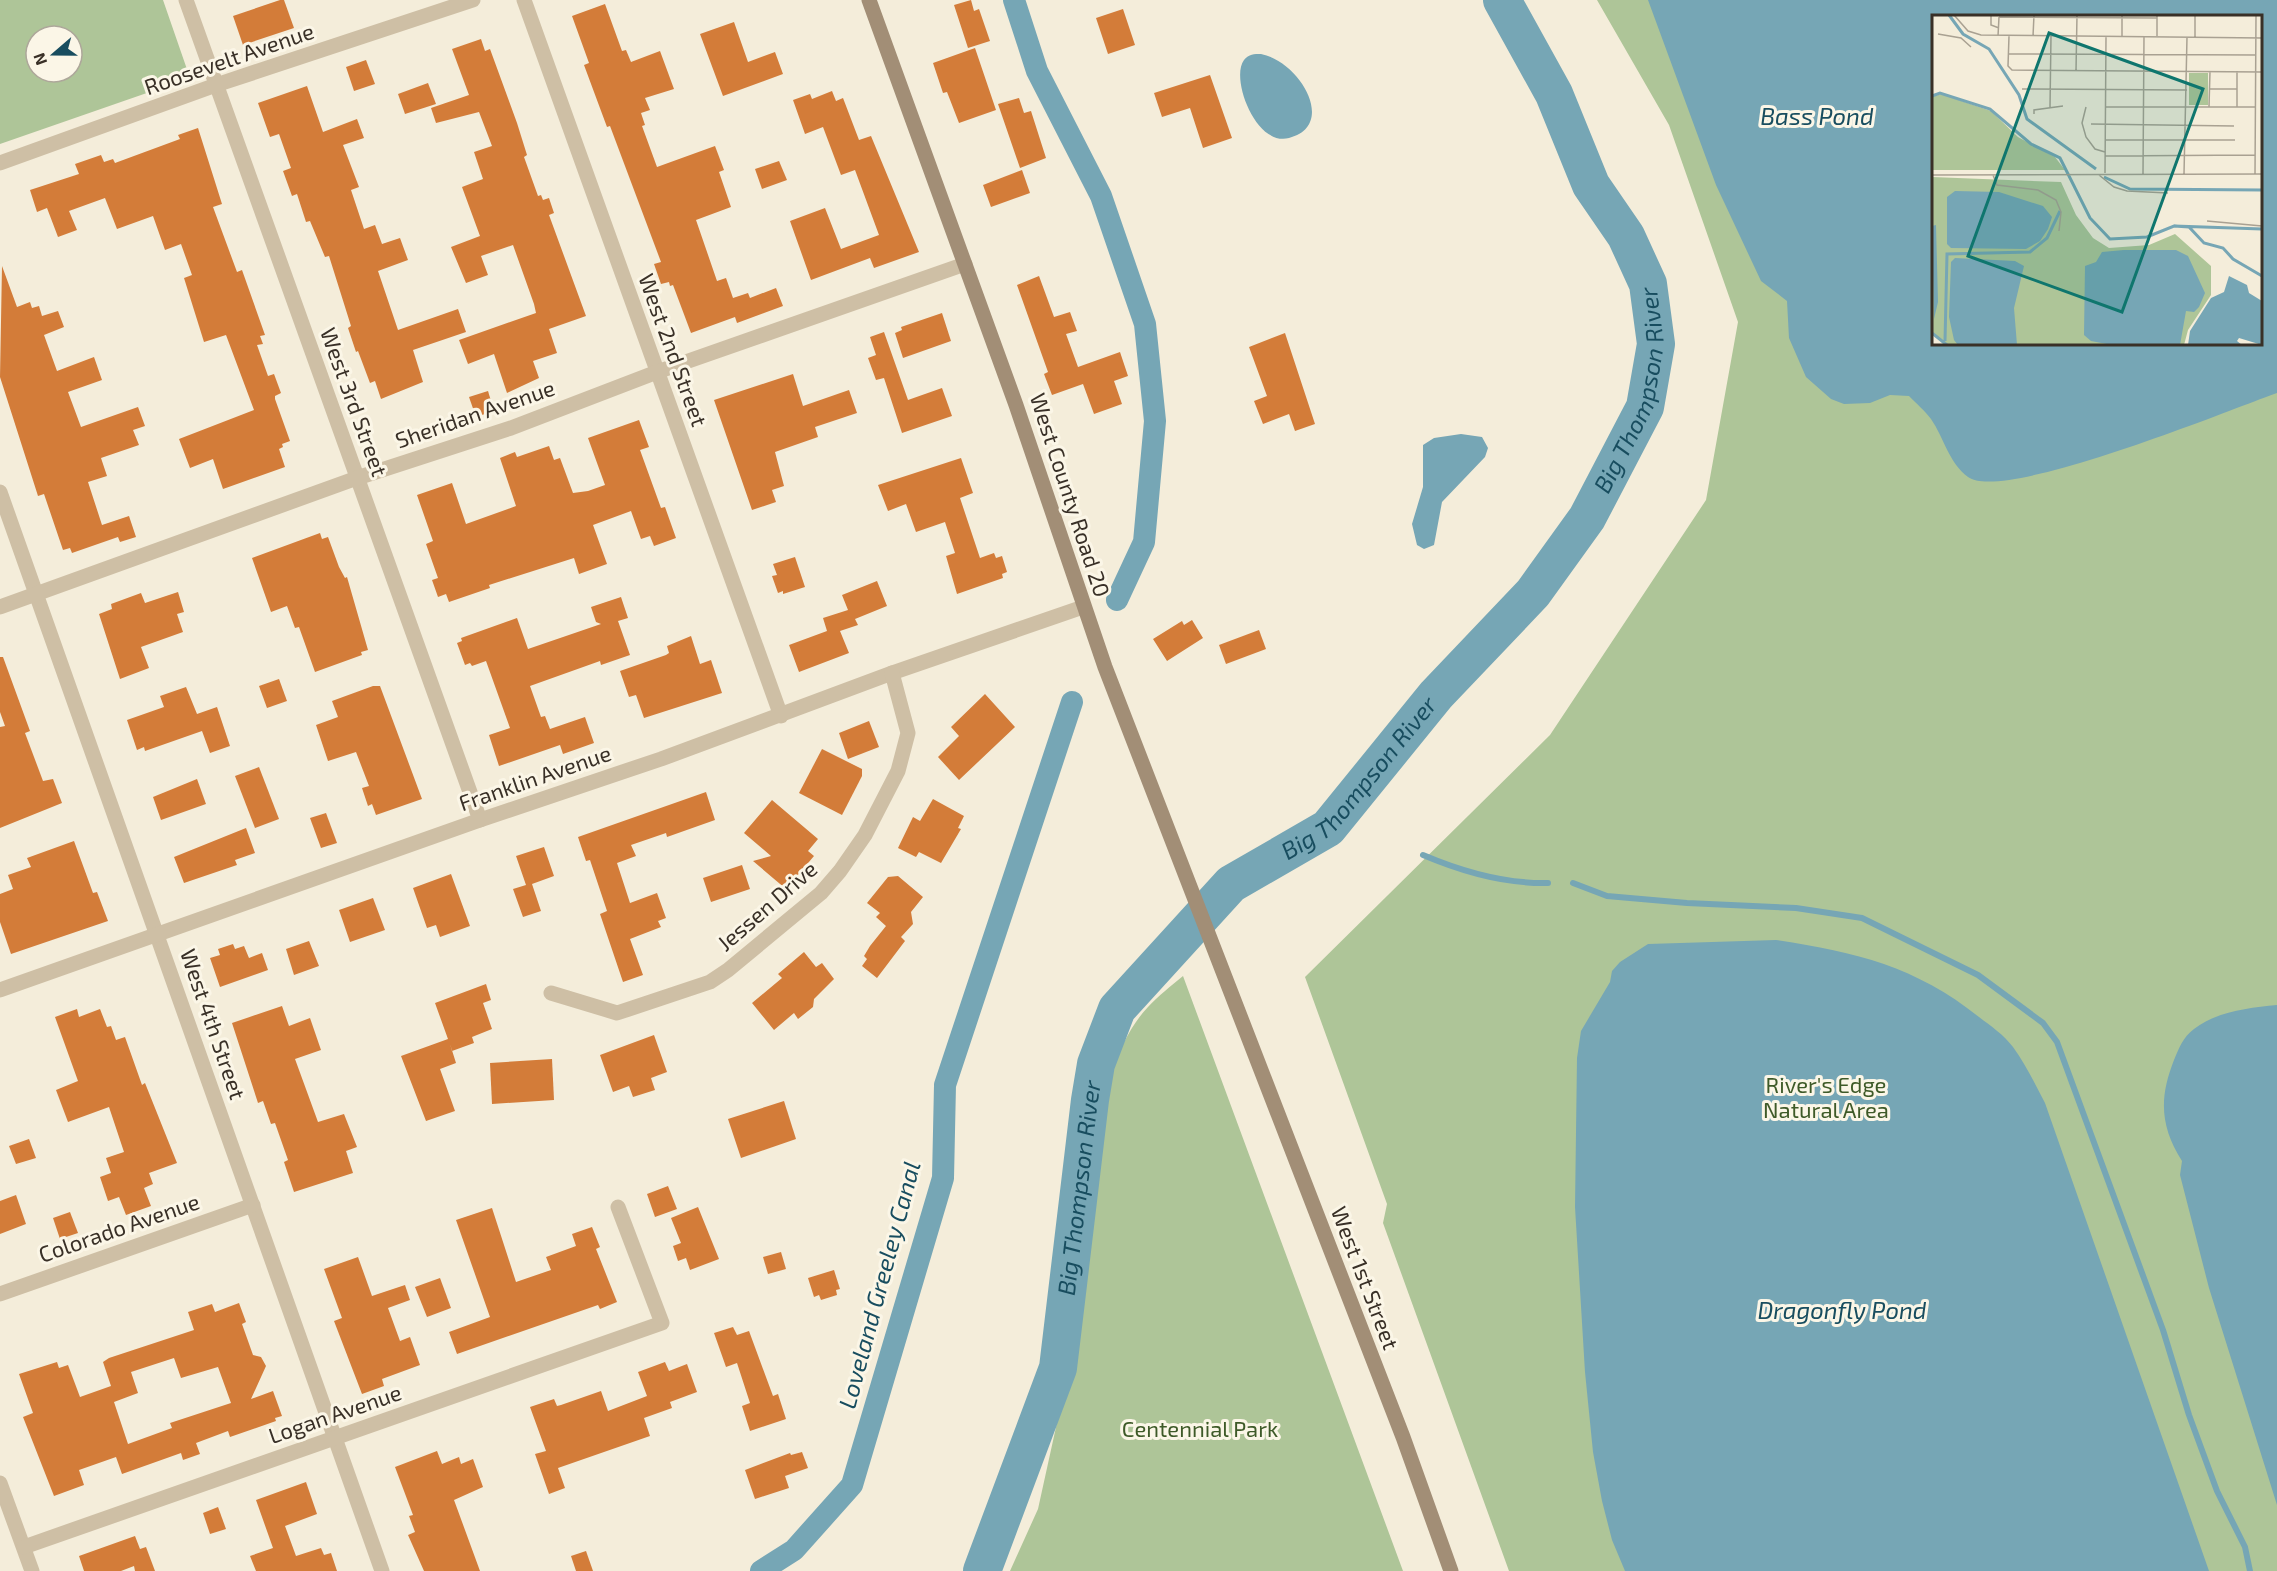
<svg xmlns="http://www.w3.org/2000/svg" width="2277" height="1571" viewBox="0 0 2277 1571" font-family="'Exo 2',sans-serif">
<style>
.green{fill:#aec598;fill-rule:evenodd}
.water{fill:#76a6b5;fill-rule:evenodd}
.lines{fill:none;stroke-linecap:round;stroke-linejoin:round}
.stream{stroke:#76a6b5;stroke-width:6}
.canal{stroke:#76a6b5;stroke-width:22}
.river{stroke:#76a6b5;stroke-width:38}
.building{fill:#d37c39;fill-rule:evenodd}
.street{stroke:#cebfa5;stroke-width:15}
.secondary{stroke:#a28e76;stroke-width:15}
.labels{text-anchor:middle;stroke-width:6;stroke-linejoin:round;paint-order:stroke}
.street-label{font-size:22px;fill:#393027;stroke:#fbf6e7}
.park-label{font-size:22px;fill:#3e5a28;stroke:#fbf6e7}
.water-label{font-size:24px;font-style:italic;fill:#184d5f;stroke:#fbf6e7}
.inset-river{fill:none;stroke:#76a6b5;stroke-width:3}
.inset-road{fill:none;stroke:#a9a192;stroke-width:1.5}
.view{fill:#0f766e;fill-opacity:0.15;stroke:#0f766e;stroke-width:3}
.inset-edge{fill:none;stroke:#393027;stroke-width:3}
</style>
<rect width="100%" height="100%" fill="#f4edda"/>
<g class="green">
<path d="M0 0H163L190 78 0 144ZM36 36H72V72H36Z"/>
<path d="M1597 0H2277V1571H1509L1383 1223 1387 1204 1305 977 1550 735 1706 500 1738 322 1669 125ZM1934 16H2260V344H1934Z"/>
<path d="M1183 976 1403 1571H1010L1038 1509 1058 1418 1054 1387 1064 1356 1090 1142C1100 1101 1118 1038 1148 1007 1158 996 1171 986 1183 976Z"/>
</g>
<g class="water">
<path d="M1648 0H2277V393C2229 410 2003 503 1968 477 1949 463 1944 438 1931 419 1925 411 1916 403 1909 396L1890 395 1870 403 1844 404 1831 399 1806 377 1789 338 1787 301 1761 281 1716 185ZM2260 16V344H1934V16Z"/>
<path d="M1261 54C1301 62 1337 126 1289 138 1256 147 1230 78 1244 60 1249 54 1254 54 1261 54Z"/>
<path d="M1461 434 1482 437 1488 448 1485 457 1442 502 1434 545 1424 549 1417 545 1412 524 1423 487V445L1434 438Z"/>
<path d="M1776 940C1855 952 1915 966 1979 1017 1991 1026 2004 1035 2013 1047 2026 1065 2035 1084 2045 1103L2209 1571H1625L1612 1540 1602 1501 1593 1452 1585 1372 1575 1207 1577 1058 1581 1031 1610 982 1612 971 1620 962 1648 944Z"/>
<path d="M2277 1005V1505L2209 1288 2180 1175 2182 1161C2160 1126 2159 1098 2174 1060 2179 1048 2183 1037 2194 1029 2218 1011 2248 1008 2277 1005Z"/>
</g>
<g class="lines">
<g class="stream">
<path d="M1423 855C1463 872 1504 884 1548 883"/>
<path d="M1573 883 1607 896 1687 903 1796 908 1862 918 1978 975 2043 1023 2057 1042 2163 1330 2189 1415 2217 1491 2245 1547 2250 1571"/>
</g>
<g class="canal">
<path d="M1014 0 1037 71 1101 196 1145 324 1155 421 1144 542 1117 600"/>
<path d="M761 1571 794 1550 852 1485 943 1178 945 1085 1072 702"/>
</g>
<path class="river" id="s1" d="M982 1571 1058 1368 1090 1100 1096 1064 1117 1009 1231 884 1328 828 1436 695 1533 593 1587 518 1645 407 1656 344 1648 284 1626 236 1591 185 1554 94 1502 0"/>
</g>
<g class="building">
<path d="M280 0H284L294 28 243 45 233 16Z"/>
<path d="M971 0 974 11 979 9 990 41 968 48 954 5Z"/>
<path d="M605 4 622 51 626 50 631 62 660 51 674 89 645 98 650 110 641 113 645 125 642 126 657 167 715 146 724 170 719 172 731 207 696 220 717 281 726 278 733 298 748 293 750 298 776 288 783 306 737 323 735 317 691 333 673 285 670 286 669 282 661 284 654 264 661 262 610 126 607 127 594 92 584 65 589 63 572 16Z"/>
<path d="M1123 9 1135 45 1108 54 1096 18Z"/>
<path d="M734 22 748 62 775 52 783 74 723 96 700 34Z"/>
<path d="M481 39 485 51 490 49 517 123 527 155 524 157 538 196 541 195 543 200 549 198 554 213 549 215 586 316 549 329 557 353 533 361 539 378 507 393 494 354 468 364 459 340 536 313 534 304 513 245 481 256 488 275 466 283 451 247 480 236 462 187 483 179 474 152 492 146 479 112 436 123 431 108 469 95 452 49Z"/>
<path d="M975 48 996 110 959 123 947 92 943 93 933 63Z"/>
<path d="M366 60 375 84 354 91 346 67Z"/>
<path d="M1210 75 1232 138 1203 148 1190 108 1162 117 1154 93Z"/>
<path d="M428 83 436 104 405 114 398 94Z"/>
<path d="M307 86 323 132 357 119 364 138 343 145 359 187 351 190 364 229 375 225 382 244 400 238 408 260 378 271 398 330 458 309 466 332 413 350 423 382 381 399 375 381 370 383 358 351 356 352 348 328 351 326 329 256 325 257 310 221 306 222 297 194 292 196 283 171 291 168 279 134 270 137 258 103Z"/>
<path d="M832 91 836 101 843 98 859 140 871 136 919 252 874 268 870 258 811 280 790 221 825 208 841 249 879 235 855 170 841 175 823 127 805 134 793 100 810 94 812 99Z"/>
<path d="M1019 98 1024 113 1031 111 1046 158 1020 168 998 104Z"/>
<path d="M198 128 222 204 213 207 237 272 242 270 265 335 260 336 263 344 257 345 268 376 274 374 281 393 275 396V399L290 441 282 444 283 447 279 449 285 467 223 489 213 459 190 468 179 439 254 410 226 335 204 342 184 278 192 275 181 244 165 250 153 216 117 229 105 198 69 211 77 230 58 237 47 208 37 212 30 190 79 174 75 164 101 155 104 162 113 159 115 163 180 139 178 135Z"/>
<path d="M779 161 787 180 762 189 755 169Z"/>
<path d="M1022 170 1030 193 991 207 983 185Z"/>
<path d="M2 266 17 307 30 302 32 308 39 306 42 316 58 311 64 327 44 335 57 371 94 357 102 380 68 392 81 427 138 407 145 426 133 430 139 445 101 458 107 476 88 482 102 525 129 516 136 537 120 542 118 537 72 553 70 548 63 550 44 494 38 496 0 377Z"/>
<path d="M1039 276 1054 317 1070 312 1077 331 1066 334 1078 367 1120 352 1128 376 1114 381 1122 404 1094 414 1083 384 1052 395 1044 374 1048 372 1017 285Z"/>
<path d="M942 313 951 341 903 358 895 333 902 330 901 327Z"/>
<path d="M884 332 908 400 942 388 952 416 902 433 884 378 876 380 868 358 876 355 870 337Z"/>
<path d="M1285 333 1315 424 1295 431 1289 414 1263 424 1254 401 1267 396 1249 347Z"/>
<path d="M793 374 803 406 849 390 857 413 815 427 818 437 775 452 784 486 772 490 776 502 752 510 714 400Z"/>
<path d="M488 391 494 411 476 417 469 397Z"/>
<path d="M639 420 649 447 640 450 661 508 665 507 676 538 654 546 650 536 641 539 631 511 593 525 607 564 579 574 574 558 489 585 490 588 449 602 446 594 438 597 432 580 438 578 426 544 433 541 417 495 452 483 466 524 516 506 500 458 515 452 517 457 549 446 554 460 560 458 573 493 588 491 605 485 588 438Z"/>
<path d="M961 458 973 493 960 498 980 558 994 553 996 558 1002 556 1007 572 1002 574 1003 578 957 594 946 556 955 553 945 522 916 532 906 504 888 511 878 485Z"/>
<path d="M320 533 322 539 328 537 339 567 345 578 347 577 368 650 361 652 362 655 315 672 299 627 295 628 287 606 271 612 252 558Z"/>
<path d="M795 557 805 587 783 594V591L778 593 772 576 777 575 773 564Z"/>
<path d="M877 581 887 606 855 619 858 625 840 631 849 653 799 672 789 645 827 631 823 618 848 610 842 595Z"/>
<path d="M178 592 184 612 177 614 183 632 141 647 149 668 120 679 99 614 112 609 111 604 141 593 145 603Z"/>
<path d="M621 597 628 618 618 621 630 655 601 665 600 661 530 686 541 717 545 716 550 729 585 717 594 743 563 754 560 745 499 766 489 735 510 728 486 661 472 666 470 663 465 665 457 643 462 641 461 638 517 618 528 649 601 624 596 622 591 607Z"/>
<path d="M1192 620 1203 638 1167 661 1153 639 1182 621 1184 625Z"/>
<path d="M1259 630 1266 649 1226 664 1219 645Z"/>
<path d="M691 636 700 664 711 660 722 693 644 718 636 695 629 697 620 671 666 655 669 653 667 646Z"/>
<path d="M0 657H3L30 731 25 733 43 781 53 779 62 803 0 828V727L5 726 0 712Z"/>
<path d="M279 679 287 701 267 708 259 686Z"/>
<path d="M373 686H380L422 799 376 815 372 804 368 806 362 788 369 786 356 752 328 761 316 725 338 717 332 701Z"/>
<path d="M186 687 197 714 217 707 230 746 210 753 202 731 145 751 144 747 137 750 127 720 164 707 160 696Z"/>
<path d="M985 694 1015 727 959 780 938 757 959 736 951 727Z"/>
<path d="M869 721 879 747 848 759 839 733Z"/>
<path d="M822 749 862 769V776L842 815 799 793Z"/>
<path d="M259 767 279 819 255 828 235 776Z"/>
<path d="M197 779 206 804 161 820 153 797Z"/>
<path d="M706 792 715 820 667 837 666 833 631 845 636 856 617 863 630 903 657 893 666 918 658 921 661 927 630 939 643 975 623 982 600 914 607 911 590 860 586 861 578 837Z"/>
<path d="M933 799 964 816 958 828 961 829 941 863 919 852 916 857 898 848 913 817 920 821Z"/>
<path d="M772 800 818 839 808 851 814 856 786 889 753 861 771 856 744 833Z"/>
<path d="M326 813 337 843 321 848 310 818Z"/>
<path d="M246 828 255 853 235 860 237 865 184 883 174 857Z"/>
<path d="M74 841 93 893 97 892 108 921 11 954 0 922V894L13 889 8 875 31 867 27 858Z"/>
<path d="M544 847 554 876 532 884 541 911 523 917 513 889 526 885 516 856Z"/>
<path d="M742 865 750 889 711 902 703 878Z"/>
<path d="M451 874 470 926 440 937 436 925 427 928 413 888Z"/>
<path d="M898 876 923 897 911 912 913 924 901 937 905 941 877 978 862 966 867 959 864 956 870 946 886 926 876 917 880 913 867 903 888 877Z"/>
<path d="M373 898 385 930 350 942 339 910Z"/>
<path d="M309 941 319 966 294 975 286 949Z"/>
<path d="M233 944 235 949 244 946 249 958 262 953 268 970 220 987 210 958 220 955 218 949Z"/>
<path d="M804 952 816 967 822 963 834 979 814 999 813 1007 798 1019 794 1013 774 1030 752 1003 782 978 778 974Z"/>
<path d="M486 984 491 1000 483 1003 492 1029 472 1037 474 1043 452 1051 450 1044 456 1063 440 1069 455 1111 426 1121 401 1056 448 1039 435 1003Z"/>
<path d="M282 1006 289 1026 310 1018 321 1050 295 1059 318 1122 344 1114 357 1147 346 1151 353 1173 294 1192 284 1162 288 1160 275 1123 271 1124 263 1101 258 1103 232 1023Z"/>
<path d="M77 1009 79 1017 100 1009 107 1027 111 1026 116 1040 125 1037 142 1085 145 1083 177 1163 149 1173 153 1184 144 1188 151 1206 126 1215 119 1197 108 1201 100 1177 111 1173 106 1158 124 1152 109 1107 68 1122 56 1090 78 1081 55 1017Z"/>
<path d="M654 1035 667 1072 651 1078 655 1090 633 1097 629 1086 613 1092 600 1055Z"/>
<path d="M552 1059 554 1100 492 1104 490 1063Z"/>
<path d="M784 1101 796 1139 741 1158 728 1119Z"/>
<path d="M29 1139 36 1158 16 1164 9 1146Z"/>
<path d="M668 1186 677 1209 655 1217 647 1194Z"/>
<path d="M16 1195 26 1224 0 1234V1201Z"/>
<path d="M698 1207 719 1259 690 1270 686 1258 678 1261 673 1246 681 1243 671 1218Z"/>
<path d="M492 1208 516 1282 551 1270 546 1257 576 1246 572 1234 592 1227 600 1247 596 1249 617 1302 600 1309 598 1305 457 1354 449 1332 490 1317 456 1220Z"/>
<path d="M70 1212 78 1233 60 1239 53 1218Z"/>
<path d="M781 1252 786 1269 768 1274 763 1257Z"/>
<path d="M358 1257 372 1296 405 1285 410 1300 388 1308 400 1341 410 1337 420 1365 382 1379 384 1386 362 1394 334 1321 342 1318 324 1269Z"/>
<path d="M834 1270 840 1289 836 1290 837 1295 821 1300 819 1295 814 1297 808 1278Z"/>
<path d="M440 1278 451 1308 427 1317 415 1287Z"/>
<path d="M239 1303 246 1322 242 1324 253 1355 261 1357 266 1366 251 1399 273 1391 282 1416 275 1418 276 1421 230 1437 228 1431 196 1443 200 1454 183 1460 181 1453 122 1474 116 1457 79 1470 84 1485 54 1496 23 1417 33 1413 19 1374 57 1362 59 1368 68 1365 80 1397 111 1386 103 1362 109 1358 194 1330 188 1312 212 1304 215 1312ZM174 1358 181 1378 218 1367 231 1403 170 1423 172 1428 128 1444 114 1402 138 1393 131 1372Z"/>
<path d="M733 1327 737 1335 749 1331 773 1396 778 1394 786 1419 750 1431 742 1406 750 1403 737 1363 726 1367 714 1333Z"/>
<path d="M665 1362 669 1371 687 1364 697 1392 670 1402 672 1408 644 1418 650 1436 558 1468 565 1488 549 1494 535 1454 546 1451 530 1407 554 1399 557 1406 561 1405 601 1391 608 1411 647 1396 638 1372Z"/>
<path d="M437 1451 442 1464 459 1457 461 1464 473 1459 483 1487 454 1500 480 1571H424L408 1535 415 1532 409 1516 413 1515 395 1467Z"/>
<path d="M802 1452 808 1468 785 1476 789 1488 755 1499 745 1470 790 1453 791 1455Z"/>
<path d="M306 1482 317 1514 285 1526 296 1556 321 1548 324 1555 331 1553 337 1571H256L250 1556 273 1548 256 1500Z"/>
<path d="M218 1507 226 1529 210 1534 203 1513Z"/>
<path d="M135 1536 140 1549 146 1547 155 1571H135L134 1566 121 1571H84L79 1556Z"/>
<path d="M586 1551 593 1571H576L571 1556Z"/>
</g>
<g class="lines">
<g class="street">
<path d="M186 0 480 820"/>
<path d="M524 0 781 716"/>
<path d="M0 163 216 85 473 0"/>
<path d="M0 492 382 1571"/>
<path d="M0 607 357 478 511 428 657 372 965 264"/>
<path d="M0 990 480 820 661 759 892 673 1083 607"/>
<path d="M551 993 617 1013 710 982 728 970 821 893 840 871 865 835 898 771 908 733 892 673"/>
<path d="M0 1294 253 1205"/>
<path d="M0 1483 32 1571"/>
<path d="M24 1547 662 1323 618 1207"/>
</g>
<path class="secondary" d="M869 0 1016 405 1105 667 1403 1437 1451 1571"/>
</g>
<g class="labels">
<g class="street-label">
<text transform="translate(229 59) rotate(-19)" y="8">Roosevelt Avenue</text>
<text transform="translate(673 350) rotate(70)" y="8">West 2nd Street</text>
<text transform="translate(354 402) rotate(70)" y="8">West 3rd Street</text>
<text transform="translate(475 414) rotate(-19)" y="8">Sheridan Avenue</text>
<text transform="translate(1070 495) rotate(72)" y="8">West County Road 20</text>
<text transform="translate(535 778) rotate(-19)" y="8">Franklin Avenue</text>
<text transform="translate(767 906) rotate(-41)" y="8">Jessen Drive</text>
<text transform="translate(213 1024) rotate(71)" y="8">West 4th Street</text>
<text transform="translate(119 1228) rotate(-19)" y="8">Colorado Avenue</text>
<text transform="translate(1365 1278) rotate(69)" y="8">West 1st Street</text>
<text transform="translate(335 1414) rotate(-19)" y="8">Logan Avenue</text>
</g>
<g class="park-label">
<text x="1826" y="1093">River's Edge<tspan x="1826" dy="25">Natural Area</tspan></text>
<text x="1200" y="1437">Centennial Park</text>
</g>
<g class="water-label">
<text x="1817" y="125">Bass Pond</text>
<text dy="8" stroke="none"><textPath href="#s1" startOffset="1406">Big Thompson River</textPath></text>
<text dy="8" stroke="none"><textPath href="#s1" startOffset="920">Big Thompson River</textPath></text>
<text dy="8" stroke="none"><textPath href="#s1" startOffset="398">Big Thompson River</textPath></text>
<text transform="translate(880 1285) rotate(-75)" y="8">Loveland Greeley Canal</text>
<text x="1842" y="1319">Dragonfly Pond</text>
</g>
</g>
<g transform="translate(1932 15)">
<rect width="330" height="330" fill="#f4edda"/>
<path d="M257 58H276V90H257ZM9 79 59 96 86 122 123 142 133 155H0V82ZM0 162 129 167 144 200 161 223 177 233 217 230 243 219 279 251V280L256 315 252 330H12L0 316Z" fill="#aec598"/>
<path d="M23 176 67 177 111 191 120 202 116 214 108 226 94 234 19 233 15 229V182ZM4 210 6 287 2 304 0 211ZM192 235H244L256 241 273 278 267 292 262 297 254 296 248 330H180L159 326 152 320 153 251 164 247 170 237ZM23 243 83 246 92 251 82 293 85 330H26L22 325 17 302 19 247ZM297 261 315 270 317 278 330 286V330L307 323 305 326 310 330H256L258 316 279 283 292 277Z" fill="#76a6b5"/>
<path class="inset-river" d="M17 0 31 19 57 34 87 80 95 104 164 154M0 81 8 78 58 94 99 129 128 143 158 203 178 224 215 222 242 211 257 212 272 228 291 233 301 244 330 261M172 162 198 174 330 175M242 211 330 214M0 318 15 330M13 326 15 239 98 237 115 223 128 196"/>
<path class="inset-road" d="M22 0 36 16 49 20 330 23M59 0V10L67 13M190 0V21M263 0V22M67 2 225 3M6 19 29 23 39 32M66 21 67 2M77 21 76 51 80 55 330 57M101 21 102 0M225 21V0M77 39 324 40M144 56 145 0M90 74 255 75M278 74H305M118 92 119 21M154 92 150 108 154 122 163 134 173 137M174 92H324M277 92 278 56M305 92V56M102 99V95L131 91M159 109 302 111M173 125H303M173 141 323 140M173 158 174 22M211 159 212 21M252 159 255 22M323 159 324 0M0 160 330 159M61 160 65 170 106 175 124 185 129 197 127 216M167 160 182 172 195 176 236 178M275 206 330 211"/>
<path class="view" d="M117 18 271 74 190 297 36 241Z"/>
<rect width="330" height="330" class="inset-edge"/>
</g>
<g transform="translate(54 54) rotate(250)"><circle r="28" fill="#fbf6e7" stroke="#ada79a" stroke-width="1.5"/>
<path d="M0-4.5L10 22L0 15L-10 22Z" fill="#184d5f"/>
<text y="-9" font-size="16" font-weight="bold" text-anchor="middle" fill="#393027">N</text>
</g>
</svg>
